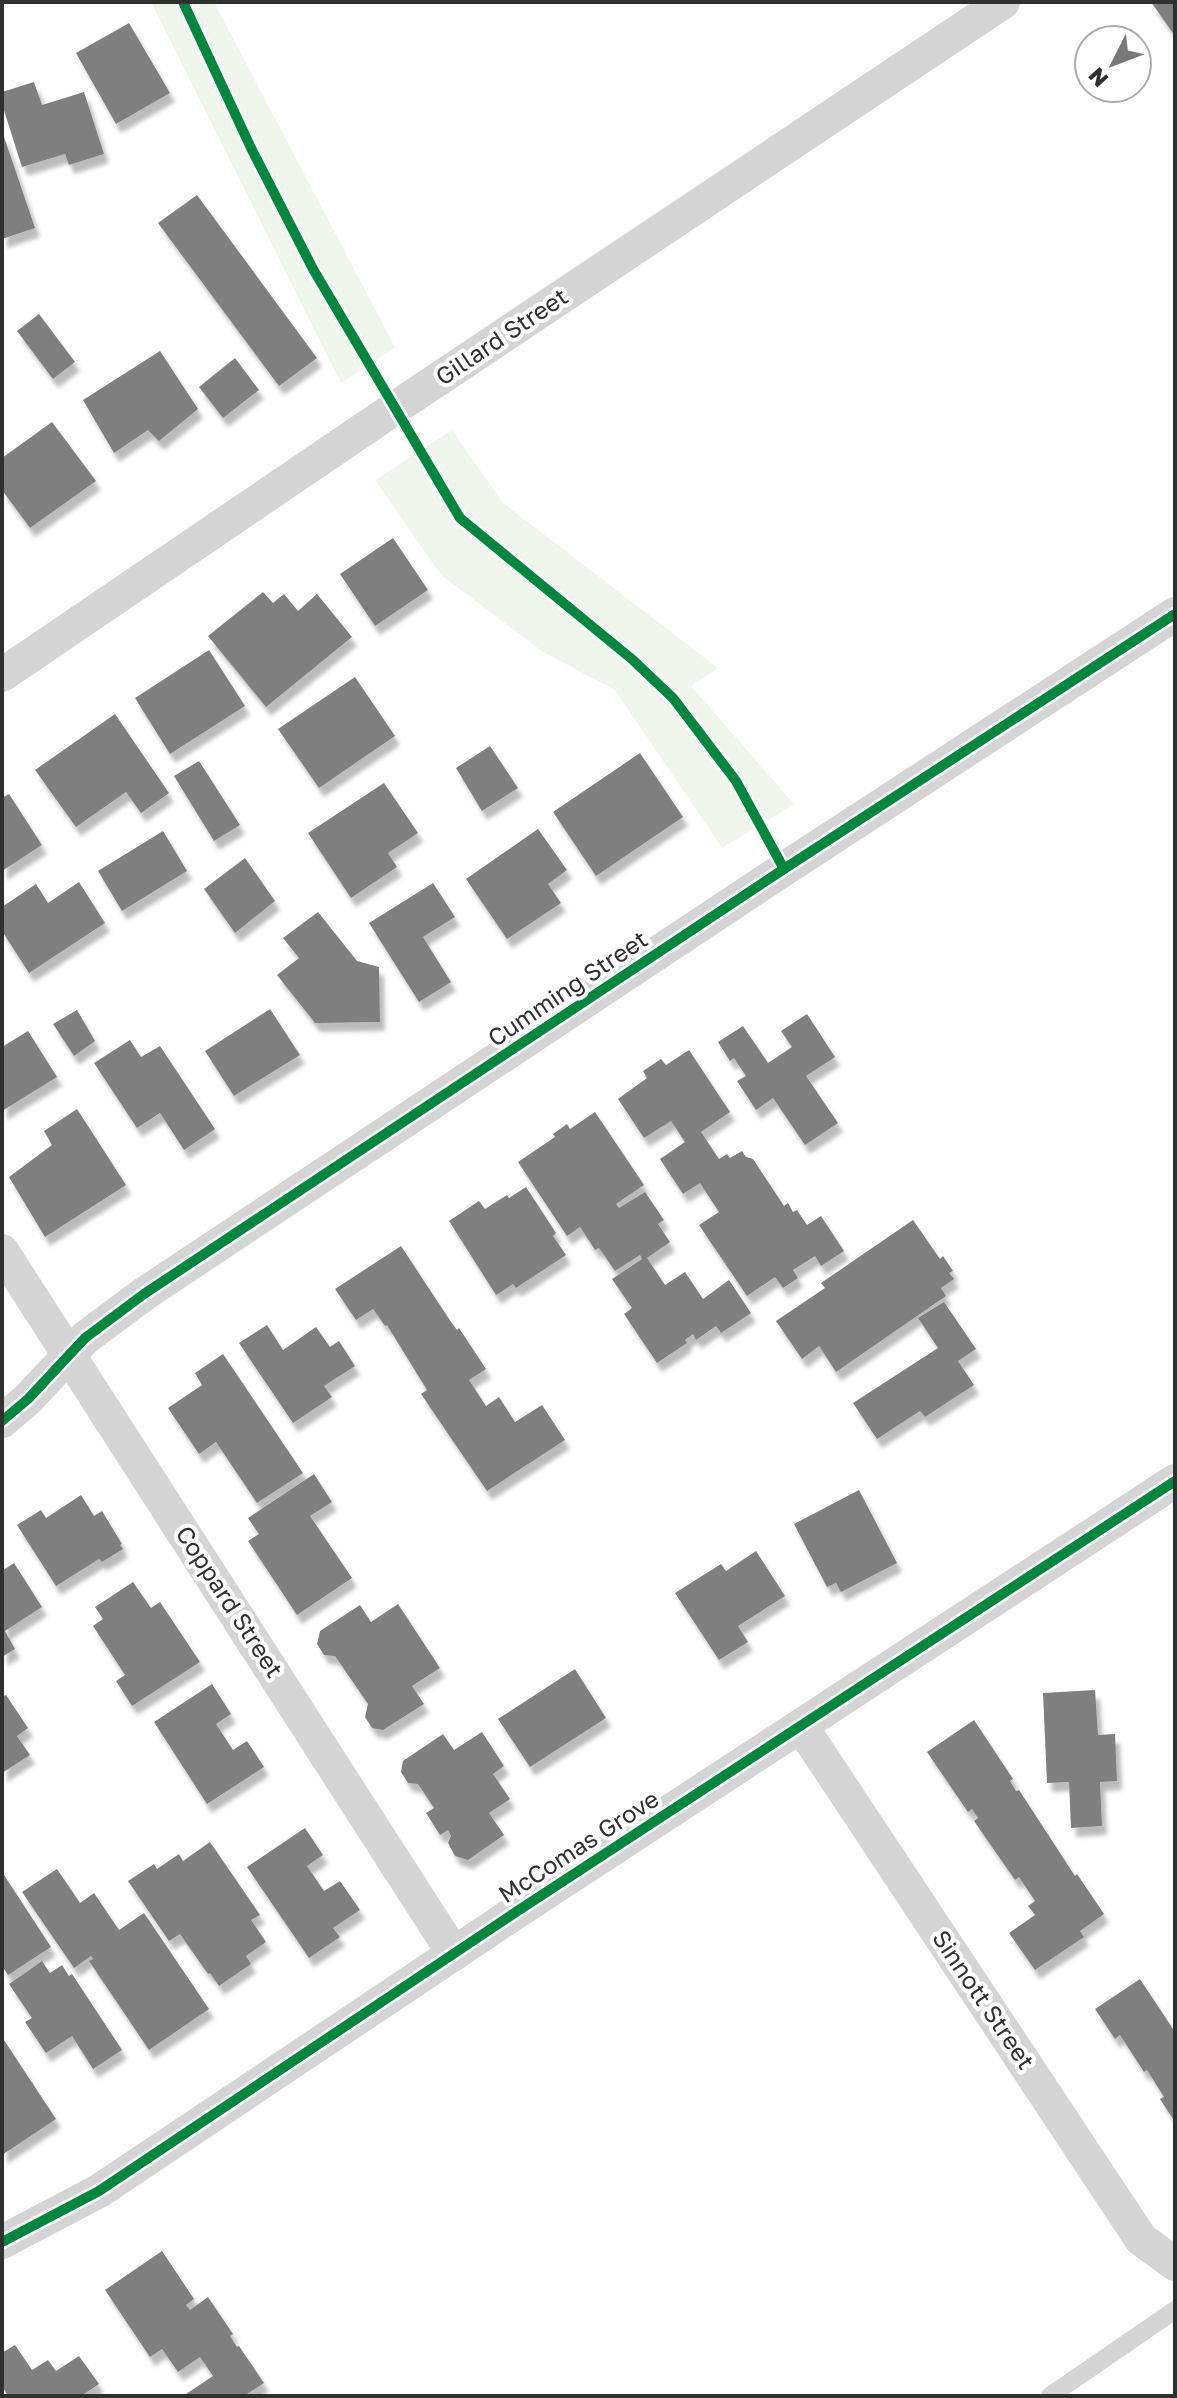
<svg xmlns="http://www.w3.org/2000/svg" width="1177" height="2398" viewBox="0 0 1177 2398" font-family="'Golos Text',sans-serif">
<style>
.park{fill:#eff5ec}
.building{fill:#7f7f7f;filter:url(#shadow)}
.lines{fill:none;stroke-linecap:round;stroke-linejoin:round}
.service{stroke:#d4d4d4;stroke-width:18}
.minor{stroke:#d4d4d4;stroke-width:34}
.cycleway-casing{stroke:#fff;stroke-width:15}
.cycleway{stroke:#00873e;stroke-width:10}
.labels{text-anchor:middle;stroke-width:8;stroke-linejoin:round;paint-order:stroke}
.street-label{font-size:24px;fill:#303030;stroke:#fff}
</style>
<defs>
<filter id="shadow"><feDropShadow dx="5" dy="9" stdDeviation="2" flood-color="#0004"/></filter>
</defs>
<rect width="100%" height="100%" fill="#fff"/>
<g class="park">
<path d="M151 2H214L395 347 341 383Z"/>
<path d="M452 430 503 503 718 668 691 686 794 804 722 848 615 690 543 652 441 575 375 480Z"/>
</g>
<g class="building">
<path d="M1151 2H1175V36Z"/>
<path d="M129 23 170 93 116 124 76 53Z"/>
<path d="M34 82 42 105 84 92 104 154 69 165 65 154 22 167 2 104V92Z"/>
<path d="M2 131 35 228 2 239Z"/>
<path d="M197 195 317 358 279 386 158 223Z"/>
<path d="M39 314 75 362 53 379 17 331Z"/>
<path d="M160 351 198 409 159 441 148 430 114 453 83 400Z"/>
<path d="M235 358 259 390 223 418 199 387Z"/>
<path d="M52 422 96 481 30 528 2 490V458Z"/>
<path d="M393 538 428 590 375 626 340 574Z"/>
<path d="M263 592 273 603 284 594 298 611 317 594 352 637 266 707 208 636Z"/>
<path d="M209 650 245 706 170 754 135 698Z"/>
<path d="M355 677 395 736 319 788 278 729Z"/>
<path d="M115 714 169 793 141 813 126 792 76 827 35 770Z"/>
<path d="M490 746 518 788 482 811 456 768Z"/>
<path d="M640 753 683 817 596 876 553 812Z"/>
<path d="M199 761 240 825 214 841 174 776Z"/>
<path d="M384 783 418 833 388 853 397 867 351 898 308 833Z"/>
<path d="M9 794 42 845 2 871V798Z"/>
<path d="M538 829 567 870 548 884 561 903 507 939 466 879Z"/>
<path d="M163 831 187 871 122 911 98 871Z"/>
<path d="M245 858 275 901 235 933 204 889Z"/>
<path d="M79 882 105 923 29 973 2 931V907L36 884 48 903Z"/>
<path d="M433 883 455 917 423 937 451 982 419 1002 369 923Z"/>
<path d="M318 912 357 961 379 967 380 1022 315 1023 277 975 299 958 283 938Z"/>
<path d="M270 1009 300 1055 234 1096 205 1051Z"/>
<path d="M77 1010 95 1041 74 1056 53 1024Z"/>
<path d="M807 1014 835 1057 806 1076 838 1123 805 1145 773 1098 756 1110 737 1081 746 1076 734 1058 730 1061 718 1042 743 1026 768 1063 792 1047 781 1031Z"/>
<path d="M28 1031 57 1077 2 1111V1047Z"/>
<path d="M130 1040 141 1057 160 1046 215 1129 184 1150 160 1113 137 1128 94 1063Z"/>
<path d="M689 1050 730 1112 701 1132 719 1159 727 1154 730 1158 742 1151 746 1157 753 1159 784 1206 788 1203 793 1212 797 1210 807 1225 821 1216 844 1251 821 1266 815 1256 793 1270 798 1278 783 1288 775 1277 747 1296 699 1225 719 1212 700 1183 683 1194 660 1159 685 1142 671 1121 644 1138 618 1099 647 1078 643 1071 661 1059 666 1065Z"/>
<path d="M77 1109 126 1185 45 1237 9 1177 52 1145 44 1131Z"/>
<path d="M595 1112 644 1185 616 1204 619 1208 645 1192 664 1220 658 1224 670 1242 647 1258 665 1285 685 1272 703 1299 729 1280 751 1313 721 1333 716 1326 696 1340 693 1334 685 1340 687 1343 657 1363 624 1314 632 1308 612 1279 642 1259 640 1255 615 1271 599 1248 595 1250 580 1227 567 1236 518 1162 555 1137 553 1134 567 1124 570 1129Z"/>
<path d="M526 1187 556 1233 553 1236 566 1255 516 1288 513 1284 496 1295 449 1221 479 1201 485 1209 507 1195 509 1198Z"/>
<path d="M913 1220 940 1259 943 1256 953 1271 949 1273 954 1279 941 1288 946 1296 836 1372 819 1346 802 1359 776 1321 825 1288 821 1283Z"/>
<path d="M401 1246 451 1322 457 1330 459 1328 486 1369 469 1380 486 1406 499 1397 515 1422 542 1405 565 1440 487 1491 421 1394 427 1390 387 1325 385 1326 373 1309 356 1320 335 1289Z"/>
<path d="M944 1302 976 1349 958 1361 974 1385 925 1417 920 1411 877 1439 853 1403 938 1348 918 1318Z"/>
<path d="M267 1325 283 1350 316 1327 330 1347 339 1341 355 1366 324 1386 332 1397 293 1423 239 1343Z"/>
<path d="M223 1354 303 1473 257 1503 216 1442 199 1454 168 1408 202 1385 195 1373Z"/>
<path d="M314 1474 332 1502 310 1516 352 1578 297 1615 248 1541 259 1534 248 1518Z"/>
<path d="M859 1490 897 1563 841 1592 836 1583 827 1587 794 1524Z"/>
<path d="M81 1495 94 1516 102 1511 122 1544 120 1545 123 1549 102 1562 99 1559 56 1586 17 1525 41 1510 46 1518Z"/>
<path d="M756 1551 785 1596 738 1626 748 1642 719 1660 675 1593 721 1564 726 1571Z"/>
<path d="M14 1563 42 1607 5 1631 15 1649 2 1657V1571Z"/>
<path d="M133 1582 151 1608 160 1602 200 1662 132 1706 116 1681 125 1675 93 1626 103 1619 95 1607Z"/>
<path d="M398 1604 440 1668 412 1686 424 1704 383 1730 372 1728 365 1717 368 1704 335 1656 324 1655 317 1644 320 1631 360 1605 371 1622Z"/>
<path d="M575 1669 606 1718 530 1767 498 1719Z"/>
<path d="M212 1684 231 1714 216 1724 233 1750 247 1741 264 1767 207 1804 154 1722Z"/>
<path d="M1095 1690 1098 1735 1115 1734 1117 1781 1100 1782 1102 1826 1071 1828 1069 1782 1047 1783 1043 1693Z"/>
<path d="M6 1695 28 1728 17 1736 30 1755 2 1773V1697Z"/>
<path d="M974 1720 1013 1779 1010 1781 1016 1791 1019 1790 1075 1876 1077 1874 1104 1914 1080 1931 1084 1937 1035 1970 1009 1933 1035 1915 1028 1906 1035 1901 1019 1877 1015 1880 974 1821 978 1818 972 1809 968 1812 927 1752Z"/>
<path d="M482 1732 504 1766 493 1774 510 1799 489 1813 504 1835 468 1860 455 1856 448 1843 451 1836 448 1830 440 1835 426 1813 434 1808 418 1784 408 1783 401 1772 403 1761 443 1734 454 1750Z"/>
<path d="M305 1828 323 1855 307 1866 324 1891 340 1881 360 1910 333 1928 340 1937 309 1958 247 1867Z"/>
<path d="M210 1842 260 1915 251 1920 266 1942 246 1956 251 1964 219 1986 210 1973 208 1974 180 1934 169 1941 128 1881 154 1864 157 1869 179 1854 183 1861Z"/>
<path d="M57 1869 80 1903 94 1893 119 1930 144 1913 209 2009 149 2050 89 1961 93 1959 91 1956 74 1968 22 1892Z"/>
<path d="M2 1872 51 1947 8 1975 2 1966Z"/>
<path d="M42 1961 50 1973 62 1965 69 1976 72 1974 122 2050 93 2069 72 2036 46 2053 25 2022 32 2018 9 1984Z"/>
<path d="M1140 1979 1175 2032V2122L1160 2099 1164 2097 1147 2070 1144 2072 1120 2035 1115 2039 1095 2009Z"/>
<path d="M2 2037 56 2119 2 2155Z"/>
<path d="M162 2251 194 2299 186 2305 190 2310 208 2297 233 2334 230 2336 237 2347 239 2346 264 2383 244 2396H183L213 2376 200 2357 178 2372 162 2349 150 2357 105 2290Z"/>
<path d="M15 2345 32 2370 48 2360 56 2371 79 2356 99 2384 81 2396H8L2 2386V2353Z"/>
</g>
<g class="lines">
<path class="service" d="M1050 2396 1175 2310"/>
<g class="minor">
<path d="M2 675 395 408 1003 2"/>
<path d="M2 1251 454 1954"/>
<path d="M2 1421 28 1399 85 1338 144 1294 784 869 1175 614"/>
<path d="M801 1726 1141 2239 1175 2264"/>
<path d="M2 2242 99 2191 519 1910 1175 1481"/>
</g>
<g class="cycleway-casing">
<g id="cycleway">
<path d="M183 2 251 148 313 269 460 518 633 660 673 698 736 781 784 869"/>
<path d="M2 1421 28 1399 85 1338 144 1294 784 869 1175 614"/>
<path d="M2 2242 99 2191 519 1910 1175 1481"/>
</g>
</g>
<use href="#cycleway" class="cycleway"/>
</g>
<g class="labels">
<g class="street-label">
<text transform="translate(502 337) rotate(-34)" y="8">Gillard Street</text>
<text transform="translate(568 989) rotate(-34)" y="8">Cumming Street</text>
<text transform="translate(229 1602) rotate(57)" y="8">Coppard Street</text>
<text transform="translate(579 1847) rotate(-33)" y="8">McComas Grove</text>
<text transform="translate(983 2000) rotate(56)" y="8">Sinnott Street</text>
</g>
</g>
<rect width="1177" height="2398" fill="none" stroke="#303030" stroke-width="8"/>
<g transform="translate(1113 64) rotate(228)"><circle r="38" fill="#ffffff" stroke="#acacac" stroke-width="2"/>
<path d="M0-6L14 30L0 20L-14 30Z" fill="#787878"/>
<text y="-12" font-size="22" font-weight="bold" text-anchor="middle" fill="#303030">N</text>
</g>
</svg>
